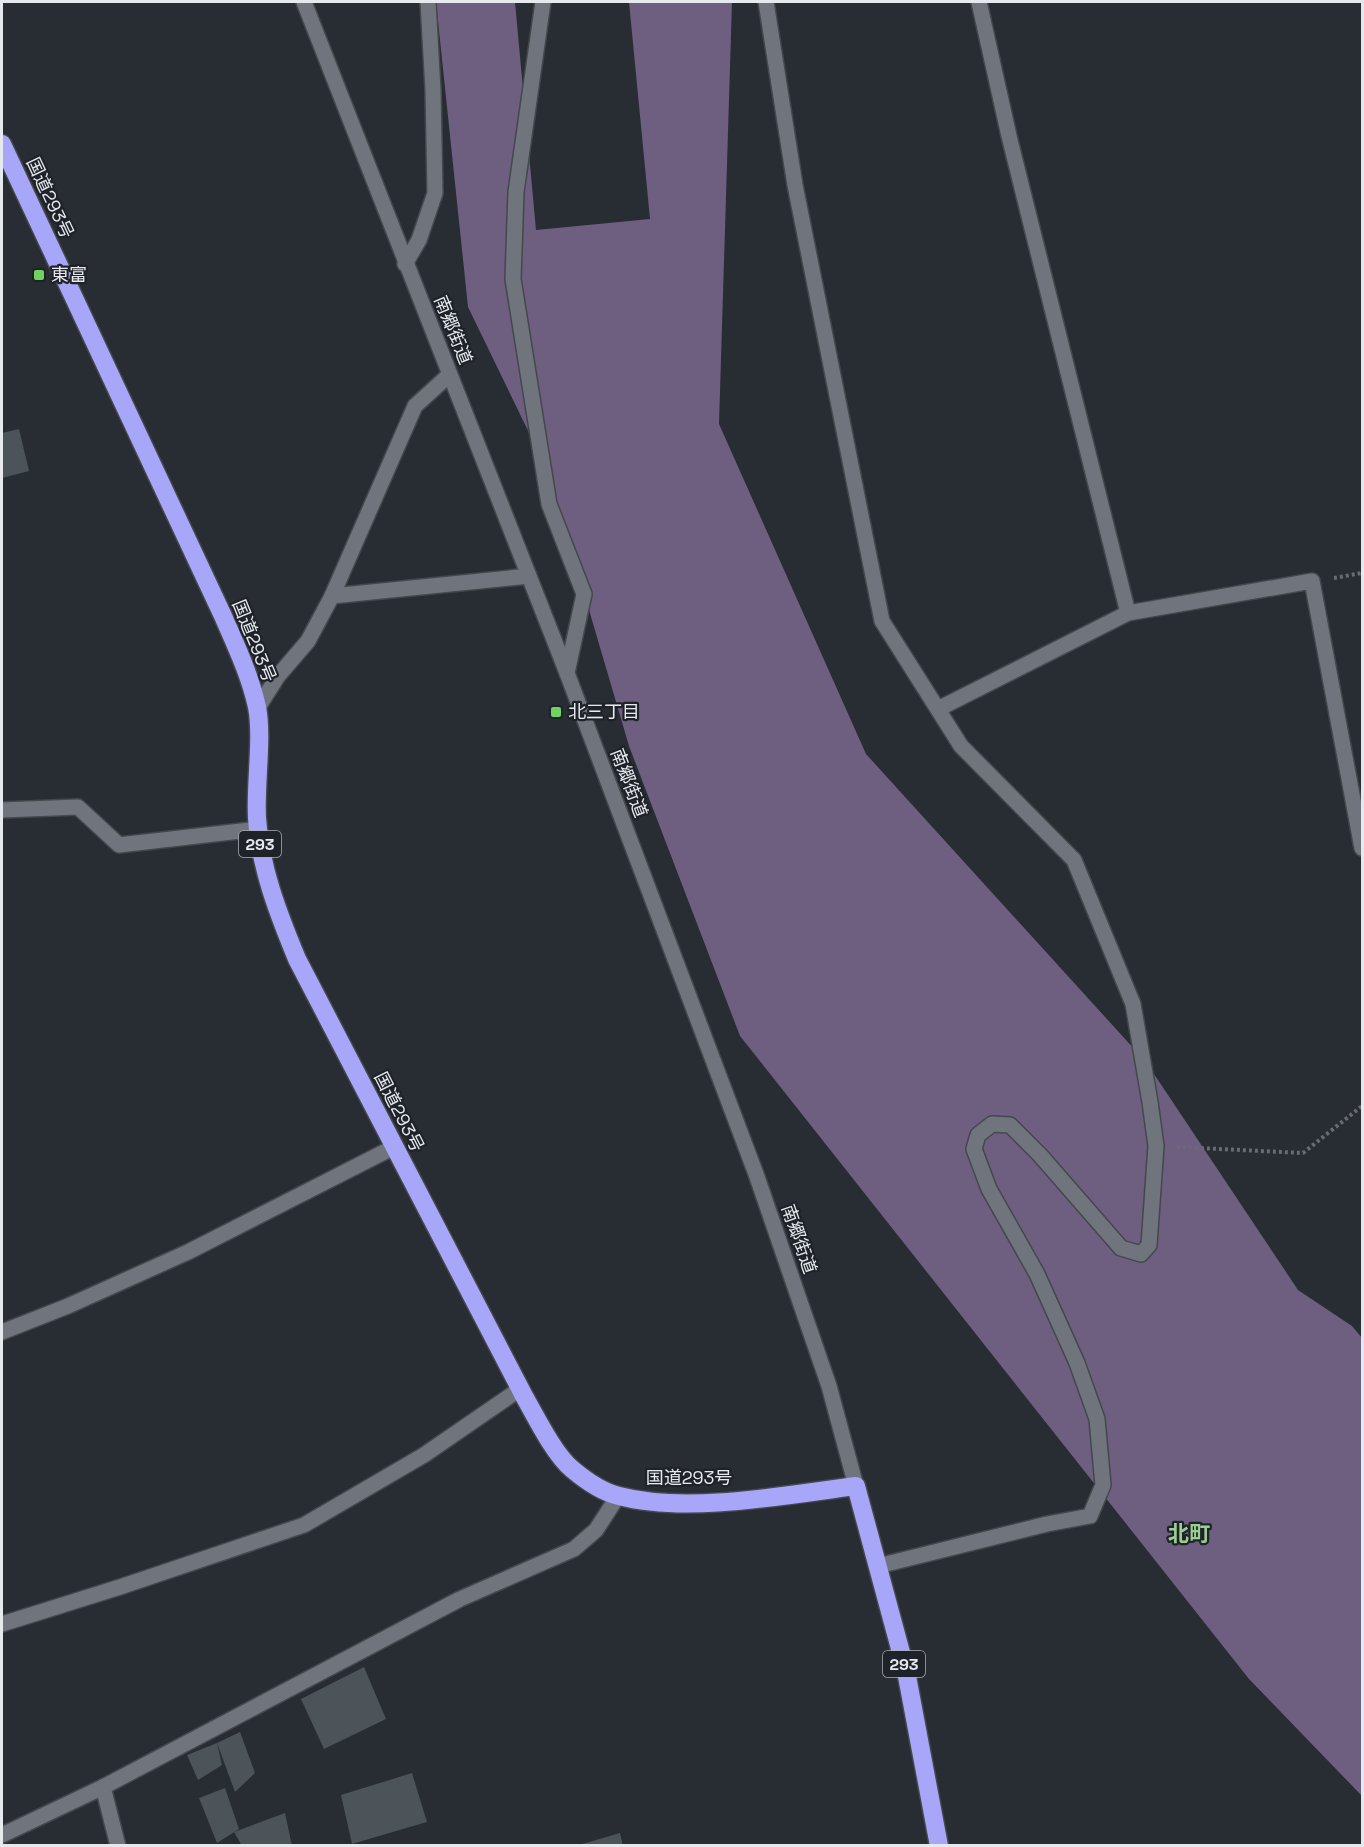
<svg xmlns="http://www.w3.org/2000/svg" width="1364" height="1847" viewBox="0 0 1364 1847" font-family="'Space Grotesk','Noto Sans JP',sans-serif">
<style>
.forest{fill:#6e5e7f}
.building{fill:#4c5459}
.lines{fill:none;stroke-linecap:round;stroke-linejoin:round}
.minor-casing{stroke:#44484d;stroke-width:18}
.highway-casing{stroke:#44484d;stroke-width:21}
.path{stroke:#686b71;stroke-width:4;stroke-dasharray:3 3;stroke-linecap:butt}
.minor{stroke:#70757d;stroke-width:15}
.highway{stroke:#a7a6f9;stroke-width:18}
.poi-dot{fill:#6fd35f;stroke:#1f2329;stroke-width:2}
.labels{text-anchor:middle;stroke-width:4.5;stroke-linejoin:round;paint-order:stroke}
.shield{fill:#1f2329;stroke:#aaaeb2;stroke-width:1.5}
.shield-label{font-size:16px;font-weight:bold;fill:#e6e9ed}
.street-label{font-size:18px;fill:#e6e9ed;stroke:#1f2329}
.poi-label{font-size:18px;fill:#e6e9ed;stroke:#1f2329;text-anchor:start}
.quarter-label{font-size:21px;font-weight:bold;fill:#9bcf92;stroke:#1f2329}
</style>
<rect width="100%" height="100%" fill="#282c33"/>
<path class="forest" d="M436 2H515L536 230 650 219 629 2H732L719 424 866 754 1146 1062 1298 1290 1352 1326 1362 1338V1796L1249 1679 740 1036 629 746 549 474 468 307Z"/>
<g class="building">
<path d="M19 429 29 471 2 478V433Z"/>
<path d="M364 1667 386 1719 324 1749 301 1699Z"/>
<path d="M240 1732 255 1773 235 1792 217 1743Z"/>
<path d="M217 1743 222 1765 198 1780 187 1755Z"/>
<path d="M412 1773 427 1822 352 1844 341 1795Z"/>
<path d="M225 1788 239 1829 217 1843 199 1798Z"/>
<path d="M285 1813 292 1846H242L234 1832Z"/>
<path d="M620 1833 623 1846H579V1845Z"/>
</g>
<g class="lines">
<g class="minor-casing">
<g id="minor">
<path d="M304 2 567 673 756 1174 829 1386 856 1486"/>
<path d="M543 2 516 192 513 279 549 504 584 594 567 673"/>
<path d="M766 2 795 185 882 621 961 746 1074 860 1133 1004 1150 1102 1156 1146 1149 1245 1141 1254 1121 1248 1040 1155 1010 1125 992 1124 978 1135 974 1149 989 1189 1037 1274 1077 1363 1097 1419 1103 1485 1090 1516 1047 1524 878 1566"/>
<path d="M979 2 1009 136 1128 613"/>
<path d="M405 264 419 240 435 193 433 90 428 2"/>
<path d="M332 596 529 576"/>
<path d="M257 709 278 676 308 641 332 596 415 406 449 375"/>
<path d="M938 709 1128 613 1312 581 1362 848"/>
<path d="M2 810 78 807 119 845 258 829"/>
<path d="M2 1332 68 1306 188 1252 394 1147"/>
<path d="M2 1624 120 1587 304 1525 424 1455 520 1389"/>
<path d="M103 1787 118 1846"/>
<path d="M2 1835 103 1787 460 1599 574 1549 596 1530 618 1496"/>
</g>
</g>
<g class="highway-casing">
<path id="highway" d="M2 144 223 616C236 646 250 675 257 707 263 738 255 784 257 818 260 867 278 913 297 959L524 1396C536 1417 554 1454 572 1469 585 1480 602 1492 619 1496 688 1514 786 1495 856 1486L906 1671 939 1846"/>
</g>
<g class="path">
<path d="M1334 578 1362 573"/>
<path d="M1177 1147 1303 1153 1362 1106"/>
</g>
<use href="#minor" class="minor"/>
<use href="#highway" class="highway"/>
</g>
<g class="poi-dot">
<rect x="33" y="269" width="12" height="12" rx="3"/>
<rect x="550" y="706" width="12" height="12" rx="3"/>
</g>
<g class="labels">
<g class="shield">
<rect x="239" y="831" width="42" height="26" rx="4.5"/>
<rect x="883" y="1651" width="42" height="26" rx="4.5"/>
</g>
<g class="shield-label">
<text x="260" y="850">293</text>
<text x="904" y="1670">293</text>
</g>
<g class="street-label">
<text transform="translate(50 198) rotate(65)" y="6">国道293号</text>
<text transform="translate(453 330) rotate(68)" y="6">南郷街道</text>
<text transform="translate(254 641) rotate(68)" y="6">国道293号</text>
<text transform="translate(629 783) rotate(69)" y="6">南郷街道</text>
<text transform="translate(399 1112) rotate(63)" y="6">国道293号</text>
<text transform="translate(799 1239) rotate(71)" y="6">南郷街道</text>
<text x="689" y="1484">国道293号</text>
</g>
<g class="poi-label">
<text x="51" y="281">東富</text>
<text x="568" y="718">北三丁目</text>
</g>
<g class="quarter-label">
<text x="1189" y="1541">北町</text>
</g>
</g>
<rect width="1364" height="1847" fill="none" stroke="#e6e9ed" stroke-width="6"/>
</svg>
